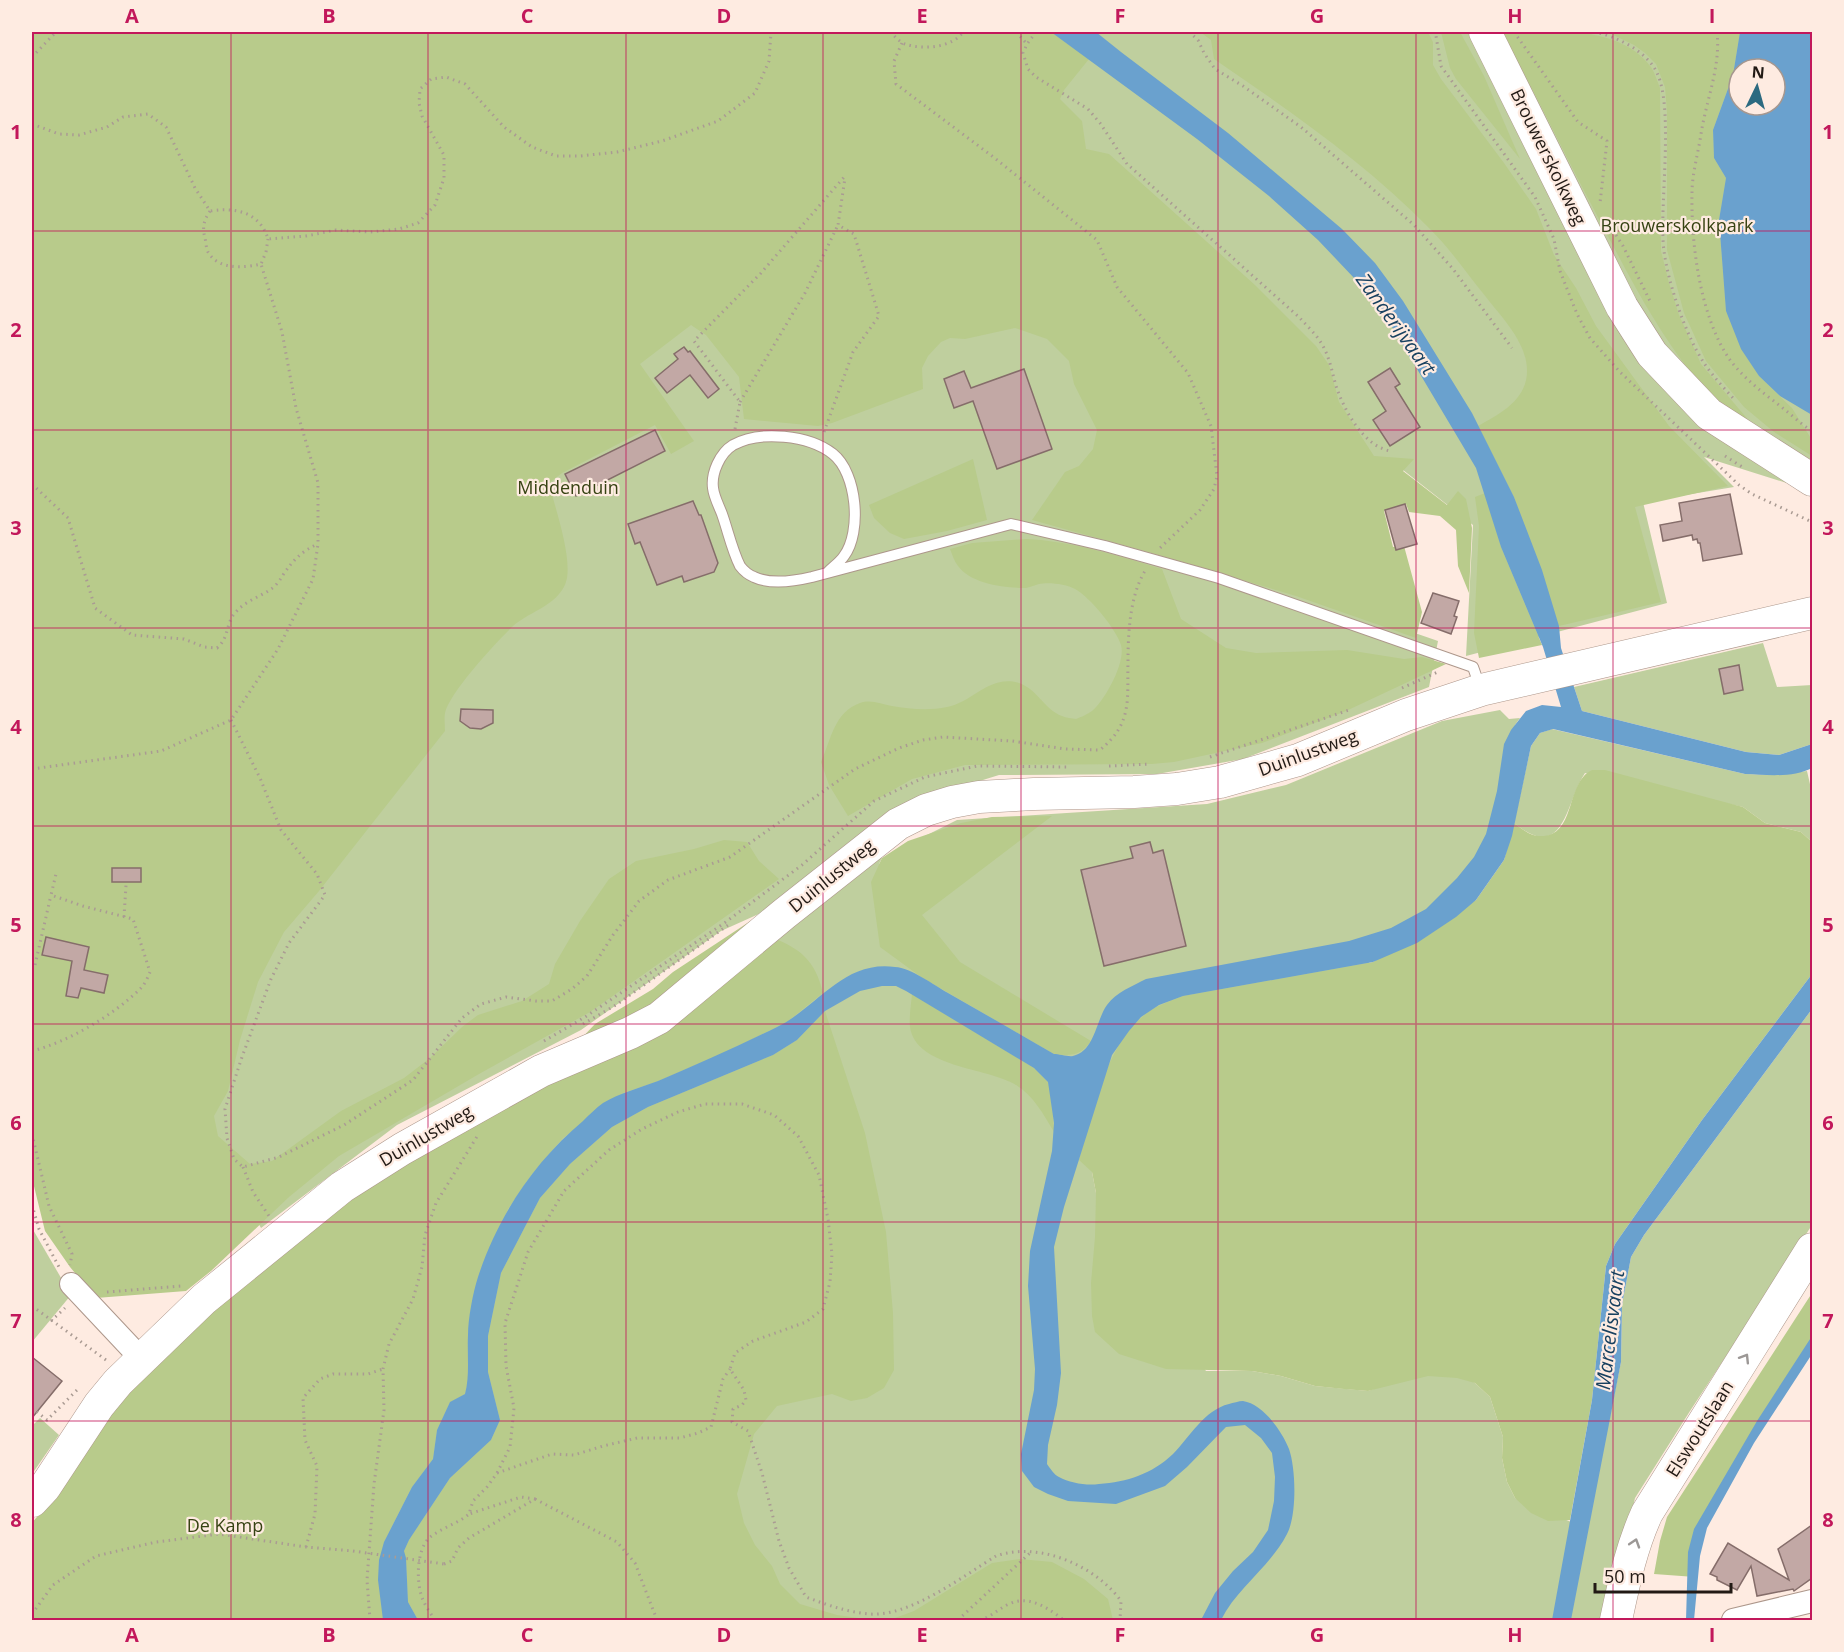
<svg xmlns="http://www.w3.org/2000/svg" width="1844" height="1652" viewBox="0 0 1844 1652" font-family="'Open Sans',sans-serif">
<style>
.green{fill:#bfcf9e;fill-rule:evenodd}
.forest{fill:#b8cb8b}
.water{fill:#6aa1ce;fill-rule:evenodd}
.building{fill:#c2a8a5;stroke:#856d6a;stroke-width:1.5}
.lines{fill:none;stroke-linecap:round;stroke-linejoin:round}
.lane-casing{stroke:#ad978b;stroke-width:12}
.street-casing{stroke:#ad978b;stroke-width:24}
.secondary-casing{stroke:#ad978b;stroke-width:33}
.path{stroke:#aa9b93;stroke-width:3;stroke-dasharray:1.5 4.5;stroke-linecap:butt}
.lane{stroke:#fff;stroke-width:10}
.street{stroke:#fff;stroke-width:22}
.secondary{stroke:#fff;stroke-width:32}
.path-bridge{stroke:#aa9b93;stroke-width:3;stroke-dasharray:1.5 4.5;stroke-linecap:butt}
.oneway{stroke:#9c9896}
.grid{fill:none;stroke:#c2185b;stroke-width:1.5;stroke-opacity:0.55}
.labels{text-anchor:middle;stroke-width:4.5;stroke-linejoin:round;paint-order:stroke}
.street-label{font-size:18px;fill:#221a15;stroke:#feebe1}
.park-label{font-size:18px;fill:#364212;stroke:#feebe1}
.water-label{font-size:20px;font-style:italic;fill:#184160;stroke:#feebe1}
.neatline{fill:none;stroke:#c2185b;stroke-width:2}
.grid-label{font-size:20px;text-anchor:middle;font-weight:bold;fill:#c2185b}
</style>
<rect width="100%" height="100%" fill="#feebe1"/>
<g class="green">
<path d="M32 32H1812V491L1704 457 1734 487 1643 502 1667 603 1466 656 1473 525 1403 470 1334 605 1438 641 1429 687 1243 759 1157 774 999 775 909 803 761 913 721 931 581 1030 397 1125 261 1228 207 1127ZM1739 69H1775V105H1739Z"/>
<path d="M1763 643 1777 687 1812 685V744L1779 755 1746 752 1582 711 1574 687Z"/>
<path d="M1500 710 1509 719 1520 718 1515 725 1497 849 1424 921 1092 1172 1096 1193V1206L1206 1371H1252L1281 1376 1315 1386 1368 1391 1445 1364 1475 1383 1490 1397 1503 1437 1502 1458 1507 1482 1515 1498 1571 1522 1606 1435 1621 1362 1622 1305 1631 1257 1644 1235 1812 1009V1225L1690 1411 1635 1498 1607 1620H32V1523L57 1494 771 937 878 849 882 858 879 864 903 847 957 820 1207 804 1286 785 1442 721Z"/>
<path d="M1552 729 1745 774 1776 775 1807 771 1812 793V842L1801 832 1765 823 1743 807 1585 773C1565 803 1565 864 1514 823L1531 746 1540 733Z"/>
<path d="M32 1228 71 1295 32 1342Z"/>
<path d="M40 1418 59 1435 32 1474V1426Z"/>
</g>
<g class="forest">
<path d="M32 32H1051L1089 59 1064 90 1060 99 1082 121 1086 149 1109 154 1255 285 1316 346 1329 365 1339 402 1374 456 1414 459 1403 471 1447 505 1458 491 1466 499 1472 528 1469 593 1458 566 1456 530 1440 516 1409 512 1406 504 1384 511 1393 547 1404 546 1422 612 1416 638 1296 596 1145 551 1032 520 1065 472 1079 466 1093 449 1097 430 1074 384 1069 361 1047 339 1015 328 965 339 950 338 941 342 928 356 922 368 923 389 832 423 818 426 744 419 739 377 706 335 691 325 640 364 694 441 671 454 655 425 562 473 549 483C555 508 571 553 567 578 562 604 530 611 513 626 497 641 449 693 445 713 444 719 445 725 445 731L319 891 284 932 258 982 240 1040 228 1091 214 1116 218 1136 250 1164 272 1161 341 1111 404 1078 430 1058 462 1027 478 1015 522 1001 549 984 555 964 580 921 609 879 636 861 694 849 724 840 747 842 759 861 779 879 590 1012 479 1074 339 1156 289 1197 211 1271 186 1291 96 1298 70 1267 45 1231 32 1178Z"/>
<path d="M1200 32H1428L1433 42V65L1441 79 1504 163 1536 209 1554 255 1576 288 1596 326 1669 426 1728 486 1635 507 1661 602 1559 626 1514 497 1478 426C1500 414 1527 400 1527 371 1527 342 1502 318 1486 297 1468 275 1451 250 1431 230 1366 163 1290 111 1214 59L1211 40Z"/>
<path d="M1441 32H1460L1484 76 1520 159 1456 79 1450 68Z"/>
<path d="M1502 32C1550 32 1618 23 1651 67 1655 73 1657 81 1660 88L1661 251 1669 283 1679 315 1701 364 1750 422C1688 396 1632 281 1601 223 1567 159 1536 95 1502 32Z"/>
<path d="M1607 32H1740L1733 75 1713 130 1714 158 1726 178 1719 220 1726 311 1759 376 1792 408 1812 440V456L1774 432 1744 407 1706 361 1684 313 1667 250V112L1665 87 1656 64 1645 53 1634 45Z"/>
<path d="M973 459 987 520 947 531 904 539 890 533 874 518 869 505Z"/>
<path d="M1485 493 1501 547 1542 645 1479 658 1474 633 1479 526 1475 497Z"/>
<path d="M1026 539C1072 541 1118 556 1162 569L1181 619 1226 648 1256 653 1347 650 1404 659 1422 657 1446 664 1346 711 1262 743 1174 762 1152 764 965 765 912 779 848 816 829 785 821 762C831 740 834 712 860 703 871 699 881 704 892 706 909 709 929 711 947 707 973 702 990 674 1019 683 1037 689 1045 710 1062 716 1066 718 1072 718 1076 719 1081 717 1088 714 1092 711 1105 700 1126 662 1121 645 1116 629 1090 597 1075 589 1066 584 1049 582 1039 584 1035 585 1031 587 1026 588 1005 588 971 584 958 566 954 561 952 554 950 549L972 543Z"/>
<path d="M1592 770H1605L1743 807 1765 823 1801 832 1812 842V974L1702 1120 1615 1244 1606 1266 1592 1400 1570 1520 1548 1521 1531 1513 1515 1498 1507 1482 1502 1458 1503 1437 1490 1397 1475 1383 1457 1378 1428 1376 1368 1391 1344 1389 1315 1386 1281 1376 1252 1371 1166 1369 1119 1354 1095 1332 1092 1316 1091 1283 1095 1237 1096 1193 1092 1172 1079 1160C1092 1115 1105 1048 1142 1017 1154 1006 1168 1002 1183 996L1373 962 1476 900 1504 860 1514 823C1525 831 1531 837 1544 836 1576 833 1566 782 1592 770Z"/>
<path d="M1052 816 922 915 960 962 1091 1041C1081 1056 1070 1056 1054 1054L921 977 880 947 871 882 882 858 908 841 961 823 992 817Z"/>
<path d="M758 916 676 989 629 1018 577 1043 595 1024 653 989 673 972Z"/>
<path d="M771 937C801 949 815 960 823 993L787 1022 724 1053 656 1082 623 1093 563 1138 532 1174 508 1209 478 1278 468 1332V1383L465 1394 450 1403 437 1430 433 1459 412 1487 384 1542 383 1620H32V1523C77 1472 108 1410 156 1361L344 1195Z"/>
<path d="M912 994 1034 1068 1048 1082 1052 1098 1054 1132C1044 1115 1033 1095 1016 1085 987 1067 916 1068 910 1027 909 1017 911 1005 912 994Z"/>
<path d="M825 1011 865 1133 886 1232 893 1313 894 1370 884 1388 867 1398 851 1401 832 1394 777 1406 754 1434 737 1494 744 1523 755 1545 772 1566 780 1584 800 1604 837 1615 872 1620 895 1618 914 1611 992 1563 1020 1559 1052 1562 1084 1579 1108 1599 1113 1620H418L408 1602 406 1559 403 1552 409 1540 450 1478 491 1440 500 1420 488 1372V1336L501 1273 540 1198 570 1164 612 1127 648 1107 773 1055 797 1040Z"/>
<path d="M1812 1293V1350L1754 1437 1702 1532 1695 1577 1654 1574 1660 1541 1667 1517Z"/>
</g>
<g class="water">
<path d="M1051 32H1096L1121 52 1228 133 1342 229 1375 263 1403 301 1472 413 1514 497 1542 570 1559 626 1561 648 1582 711 1746 752 1779 755 1812 744V768C1793 778 1767 775 1745 774L1553 729 1540 733 1531 746 1512 836 1504 860 1476 900 1456 917 1417 943 1373 962 1183 996 1159 1005 1141 1017 1129 1031 1112 1055 1064 1207 1054 1247 1061 1373 1057 1405 1048 1445 1047 1464C1050 1468 1054 1475 1059 1477 1070 1483 1087 1486 1099 1484 1127 1482 1152 1474 1173 1454 1190 1437 1204 1410 1229 1404 1233 1403 1239 1401 1243 1401 1263 1404 1282 1431 1289 1449 1296 1469 1297 1515 1287 1534 1270 1567 1237 1588 1221 1620H1201L1215 1593 1233 1571 1253 1552 1268 1530 1274 1501 1275 1477 1272 1453 1261 1438 1245 1425 1226 1427 1187 1467 1165 1486 1116 1504 1068 1501 1048 1494 1034 1487 1022 1471 1021 1454 1034 1390 1035 1369 1028 1286 1030 1251 1052 1151 1054 1123 1048 1082 1034 1068 906 991 896 986H882L860 991 825 1011 797 1040 773 1055 648 1107 612 1127 570 1164 540 1198 501 1273 488 1336V1372L500 1420 491 1440 450 1478 409 1540 404 1551 406 1558 408 1602 418 1620H383L378 1580 379 1560 384 1542 412 1487 433 1459 437 1430 450 1402 465 1394C470 1375 467 1355 468 1335 468 1319 473 1292 478 1277 498 1216 534 1162 583 1121 589 1115 596 1108 603 1103 620 1093 639 1088 658 1081 698 1064 738 1046 777 1027 818 1007 843 960 895 967 911 968 934 985 948 993 983 1013 1018 1033 1054 1054 1059 1054 1068 1057 1073 1056 1095 1051 1096 1020 1107 1005 1116 992 1133 986 1146 979L1349 941 1391 928 1426 909 1457 878 1474 857 1486 834 1497 791 1504 744 1511 730 1526 711 1542 705 1561 707 1543 647 1501 547 1476 468 1392 327 1355 279 1318 240 1269 196 1197 139Z"/>
<path d="M1740 32H1812V415L1780 396 1759 376 1741 349 1726 311 1719 220 1726 178 1714 158 1713 130 1733 75ZM1739 69H1775V105H1739Z"/>
<path d="M1812 974V1009L1644 1235 1631 1257 1622 1305 1621 1362 1571 1620H1552L1592 1400 1606 1266 1615 1244 1702 1120Z"/>
<path d="M1812 1336V1354L1754 1443 1707 1528 1700 1556 1694 1620H1686L1688 1552 1694 1529 1757 1421Z"/>
</g>
<g class="building">
<path d="M684 347 688 352 690 351 719 389 708 398 690 375 667 393 655 378 678 359 674 354Z"/>
<path d="M1390 368 1400 384 1395 387 1420 427 1390 446 1373 420 1386 411 1368 382Z"/>
<path d="M1024 369 1052 449 997 469 973 401 954 408 944 379 964 371 971 388Z"/>
<path d="M655 430 665 451 576 496 565 474Z"/>
<path d="M1730 494 1742 554 1703 561 1700 543H1698L1697 539 1693 540 1692 535 1663 541 1660 525 1682 521 1679 503Z"/>
<path d="M693 501 699 515H701L718 563 714 572 684 582 682 576 657 585 640 542 635 544 628 524Z"/>
<path d="M1405 504 1417 544 1396 550 1385 510Z"/>
<path d="M1433 593 1459 601 1454 616 1457 617 1451 634 1421 623Z"/>
<path d="M1739 665 1743 690 1724 694 1719 669Z"/>
<path d="M461 709 493 710V723L481 729 470 728 460 721Z"/>
<path d="M1150 842 1153 853 1163 850 1186 946 1104 966 1081 870 1133 858 1130 847Z"/>
<rect x="112" y="868" width="29" height="14"/>
<path d="M46 937 89 947 84 970 108 975 104 993 81 988 78 998 66 996 72 961 42 955Z"/>
<path d="M32 1357 62 1381 32 1418Z"/>
<path d="M1812 1525V1578L1794 1591 1793 1589 1757 1596 1751 1566 1737 1590 1717 1580V1577L1710 1574 1728 1543 1789 1580 1778 1549Z"/>
</g>
<g class="lines">
<g class="lane-casing">
<path id="lane" d="M828 572C833 567 840 562 844 556 862 532 857 473 833 454 809 435 760 430 733 445 720 453 711 473 713 488 714 497 719 506 722 514 728 531 732 550 740 566 743 570 749 575 754 577 771 585 795 581 812 577L1011 524 1105 546 1219 578 1473 667 1480 687"/>
</g>
<g class="street-casing">
<g id="street">
<path d="M71 1284 133 1350"/>
<path d="M1733 1620 1812 1601"/>
</g>
</g>
<g class="secondary-casing">
<g id="secondary">
<path d="M1485 32 1622 307 1652 354 1709 414 1812 480"/>
<path d="M32 1501 45 1487 99 1405 118 1382 204 1299 342 1187 402 1149 541 1071 630 1033 659 1018 784 914 898 824 926 810 952 802 979 797 1034 794 1134 792 1177 789 1220 782 1298 760 1406 715 1481 690 1812 613"/>
<path d="M1616 1620C1624 1583 1631 1548 1647 1513L1812 1249"/>
</g>
</g>
<g class="path">
<path d="M890 32C895 36 899 42 905 44 922 50 952 48 963 32"/>
<path d="M1016 32 1027 44"/>
<path d="M1036 32 1027 44 1023 53 1028 69 1036 77 1088 109 1100 123 1127 164 1299 317C1307 326 1317 335 1323 346 1330 359 1332 372 1336 386 1344 410 1364 447 1391 451"/>
<path d="M1189 32 1198 40 1204 53 1215 69 1243 86 1301 127 1414 225 1453 269 1512 348"/>
<path d="M1432 32 1436 36 1441 66 1535 197 1554 239 1560 271 1577 314 1590 338 1620 372 1739 485 1752 494 1812 522"/>
<path d="M1514 32 1578 122 1607 141 1600 203"/>
<path d="M1594 32C1615 36 1640 48 1653 66 1677 97 1658 208 1664 251 1668 283 1686 336 1704 363 1712 375 1723 387 1733 398"/>
<path d="M1717 32C1721 66 1706 101 1701 134 1698 154 1692 174 1692 193 1691 244 1700 317 1730 360 1745 380 1765 394 1784 409 1793 416 1802 425 1812 431"/>
<path d="M902 43 894 61 896 84 992 156 1097 240 1117 287 1188 373 1211 426 1217 476 1214 489 1200 510 1160 548"/>
<path d="M32 57 56 32"/>
<path d="M32 124 59 134 79 135 107 127 123 117 148 114 166 127 195 188 210 211C235 207 260 212 268 239L306 236 336 230 370 232 399 229 418 223 435 205 444 178V155L422 116 419 103 420 89 431 79 446 77 465 84 504 127 532 147 556 156H580L617 152 662 141 718 121 755 93 769 61 771 32"/>
<path d="M210 211C204 220 202 227 205 238 206 242 206 248 208 252 218 270 244 268 261 264L266 252 268 239"/>
<path d="M1616 235 1623 246 1650 301"/>
<path d="M740 402 805 293 838 225"/>
<path d="M735 429 740 402 694 341 761 273 845 176"/>
<path d="M824 432 853 352 879 316 854 234 838 225 845 178"/>
<path d="M1725 456 1744 468"/>
<path d="M32 484 68 518 95 608 132 635 184 639 204 647 217 648C230 637 225 623 236 612 245 601 260 597 271 589 276 586 280 580 283 575 293 560 302 551 318 544"/>
<path d="M1402 688 1440 671"/>
<path d="M231 720 260 778 281 830 317 874 325 895 289 943 271 979 242 1057 225 1109 227 1138 234 1159 243 1167 279 1157 344 1125 413 1080 462 1018 481 1004 506 997 536 1001H552L572 989 587 976 613 935 639 901 668 880 730 857 855 769 899 748 923 740 943 737 1012 741 1065 749 1100 750C1133 723 1127 699 1128 662 1128 633 1130 595 1145 571"/>
<path d="M1210 757 1352 709"/>
<path d="M1109 766 1150 764"/>
<path d="M32 769 161 751 231 720 278 649 313 579 318 544V483L296 408 282 332 261 264"/>
<path d="M124 917 126 885"/>
<path d="M35 965 51 895"/>
<path d="M583 1024 616 1005 731 923"/>
<path d="M544 1041 585 1017 723 924 802 865 874 801 925 777 977 766 1070 767"/>
<path d="M32 1051C68 1042 114 1015 141 988 145 984 148 977 150 972L133 919 83 906 51 895 56 874"/>
<path d="M32 1134 49 1206 72 1254 70 1265"/>
<path d="M243 1167 253 1192 269 1216"/>
<path d="M32 1205 39 1229 60 1269"/>
<path d="M107 1292 181 1286"/>
<path d="M32 1306 106 1360"/>
<path d="M51 1321 65 1308"/>
<path d="M32 1408 47 1420 80 1387"/>
<path d="M497 1473 552 1454 574 1455 603 1446 637 1438H680L698 1433 711 1427 723 1379 730 1369"/>
<path d="M535 1499 617 1542 635 1563 657 1620"/>
<path d="M306 1547 315 1514 317 1466 305 1440 303 1398 320 1379 333 1374H368L383 1369"/>
<path d="M444 1564 452 1561 458 1548 469 1538 535 1499 521 1497 469 1514 473 1501 487 1487 497 1473 510 1447 514 1408 506 1366 505 1323 528 1252 564 1191 609 1150 642 1129 678 1112 705 1104H742L774 1115 798 1136 819 1175 828 1219 832 1254 830 1282 823 1309 806 1322 753 1341 735 1353 730 1369 744 1390 746 1400 742 1405 733 1409 732 1422 748 1431 762 1473 779 1541 789 1568 806 1597C827 1605 847 1612 870 1614 910 1617 963 1576 996 1556 1038 1541 1095 1565 1121 1601L1120 1620"/>
<path d="M32 1614 53 1585 96 1556 156 1542 219 1534 306 1547 353 1551"/>
<path d="M370 1620 367 1580 374 1484 384 1410 383 1369 389 1344 413 1299 422 1267 425 1235 436 1203 478 1135"/>
<path d="M435 1620C431 1614 426 1607 423 1600 416 1584 416 1551 429 1538 441 1528 457 1524 469 1514"/>
<path d="M958 1620 1031 1552"/>
<path d="M980 1620C991 1617 998 1609 1009 1604 1029 1594 1049 1609 1064 1620"/>
</g>
<use href="#lane" class="lane"/>
<use href="#street" class="street"/>
<use href="#secondary" class="secondary"/>
<path class="path-bridge" d="M353 1551 444 1564"/>
</g>
<defs><path id="oneway-chevron" d="M-2-3.5L2.5 0L-2 3.5" fill="none" stroke-width="1.6" stroke-linecap="round" stroke-linejoin="round" transform="scale(1.5)"/></defs>
<g class="oneway">
<use href="#oneway-chevron" transform="translate(1745 1358) rotate(-58)"/>
<use href="#oneway-chevron" transform="translate(1635 1543) rotate(-72)"/>
</g>
<path class="grid" d="M231 32V1620M428 32V1620M626 32V1620M823 32V1620M1021 32V1620M1218 32V1620M1416 32V1620M1613 32V1620M32 231H1812M32 430H1812M32 628H1812M32 826H1812M32 1024H1812M32 1222H1812M32 1421H1812"/>
<g class="labels">
<g class="street-label">
<text transform="translate(1548 157) rotate(64)" y="6">Brouwerskolkweg</text>
<text transform="translate(1308 753) rotate(-20)" y="6">Duinlustweg</text>
<text transform="translate(832 876) rotate(-39)" y="6">Duinlustweg</text>
<text transform="translate(426 1136) rotate(-30)" y="6">Duinlustweg</text>
<text transform="translate(1700 1429) rotate(-58)" y="6">Elswoutslaan</text>
</g>
<g class="park-label">
<text x="1677" y="232">Brouwerskolkpark</text>
<text x="568" y="494">Middenduin</text>
<text x="225" y="1532">De Kamp</text>
</g>
<g class="water-label">
<text transform="translate(1396 324) rotate(54)" y="7">Zanderijvaart</text>
<text transform="translate(1610 1330) rotate(-83)" y="7">Marcelisvaart</text>
</g>
</g>
<rect width="1844" height="1652" fill="none" stroke="#feebe1" stroke-width="66"/>
<g transform="translate(1757 87) rotate(5)"><circle r="28" fill="#feebe1" stroke="#a6978f" stroke-width="1.5"/>
<path d="M0-4.5L10 22L0 15L-10 22Z" fill="#2c6a80"/>
<text y="-9" font-size="16" font-weight="bold" text-anchor="middle" fill="#221a15">N</text>
</g>
<path d="M1595 1583v9h136v-9" fill="none" stroke="#221a15" stroke-width="3"/>
<text x="1604" y="1583" font-size="18" fill="#221a15" stroke="#feebe1" stroke-width="4.5" paint-order="stroke">50 m</text>
<rect x="33" y="33" width="1778" height="1586" class="neatline"/>
<g class="grid-label">
<text x="132" y="23">A</text>
<text x="329" y="23">B</text>
<text x="527" y="23">C</text>
<text x="724" y="23">D</text>
<text x="922" y="23">E</text>
<text x="1120" y="23">F</text>
<text x="1317" y="23">G</text>
<text x="1515" y="23">H</text>
<text x="1712" y="23">I</text>
<text x="16" y="139">1</text>
<text x="1828" y="139">1</text>
<text x="16" y="337">2</text>
<text x="1828" y="337">2</text>
<text x="16" y="535">3</text>
<text x="1828" y="535">3</text>
<text x="16" y="734">4</text>
<text x="1828" y="734">4</text>
<text x="16" y="932">5</text>
<text x="1828" y="932">5</text>
<text x="16" y="1130">6</text>
<text x="1828" y="1130">6</text>
<text x="16" y="1328">7</text>
<text x="1828" y="1328">7</text>
<text x="16" y="1527">8</text>
<text x="1828" y="1527">8</text>
<text x="132" y="1642">A</text>
<text x="329" y="1642">B</text>
<text x="527" y="1642">C</text>
<text x="724" y="1642">D</text>
<text x="922" y="1642">E</text>
<text x="1120" y="1642">F</text>
<text x="1317" y="1642">G</text>
<text x="1515" y="1642">H</text>
<text x="1712" y="1642">I</text>
</g>
</svg>
